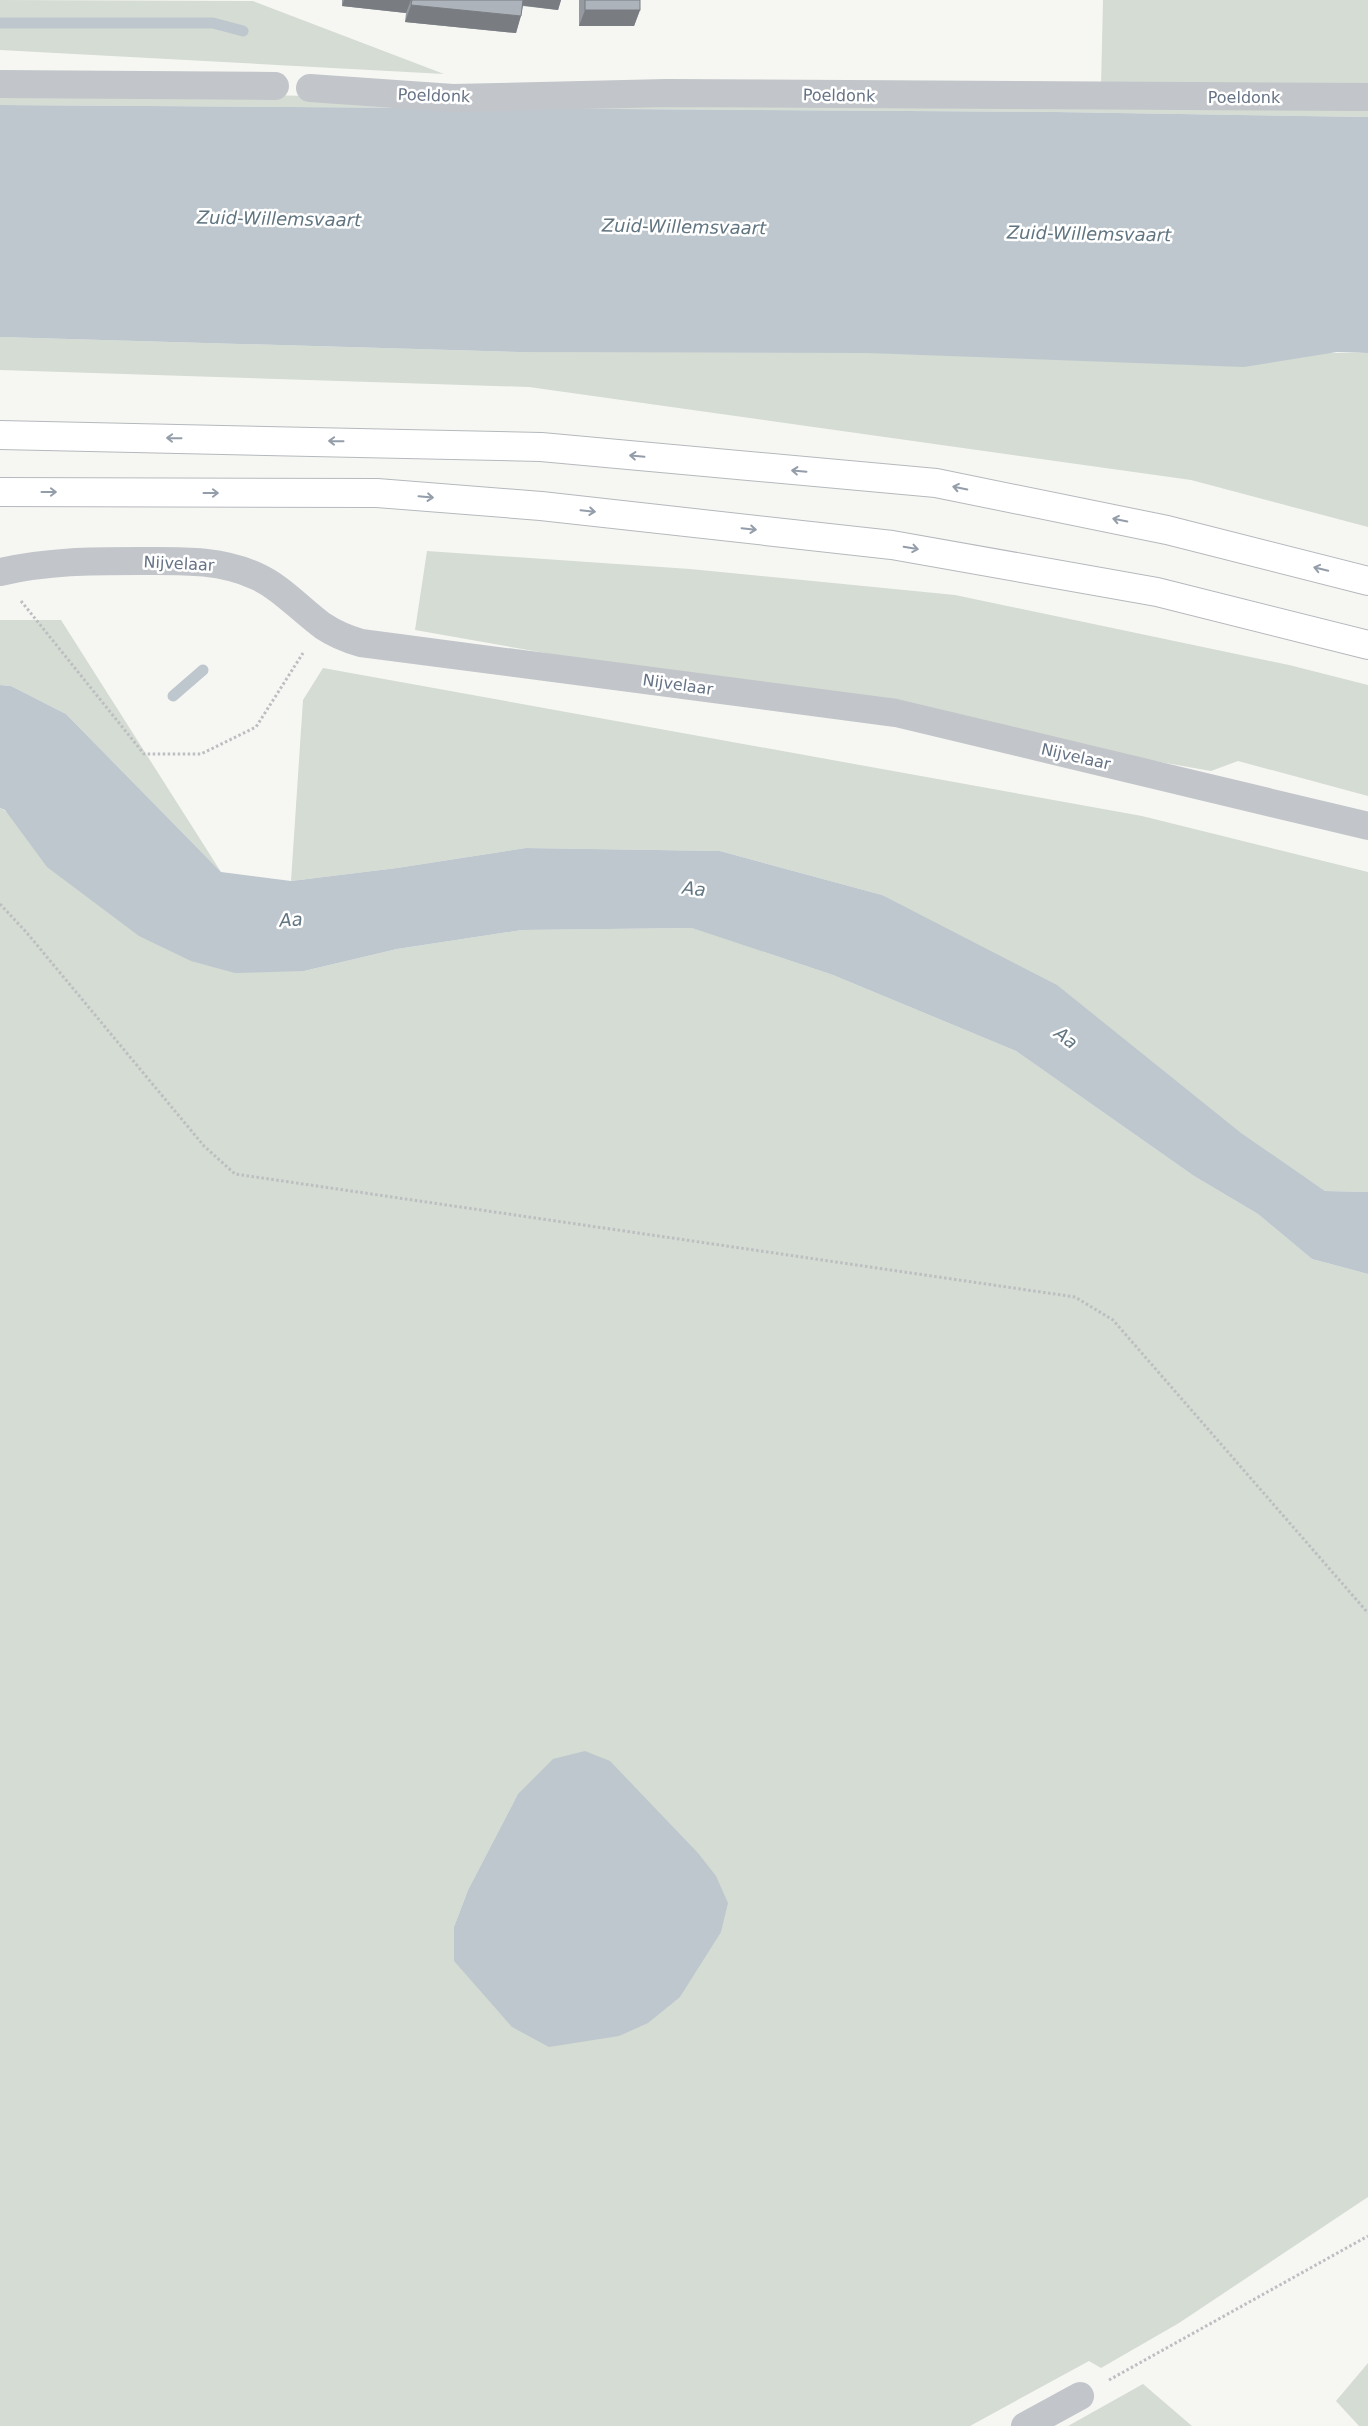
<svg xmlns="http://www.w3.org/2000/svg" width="1368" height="2426" viewBox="0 0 1368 2426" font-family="'DejaVu Sans',sans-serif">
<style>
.green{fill:#d5dcd3;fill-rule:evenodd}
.water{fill:#bec7ce}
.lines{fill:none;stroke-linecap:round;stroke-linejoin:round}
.stream{stroke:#bec7ce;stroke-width:11}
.trunk-casing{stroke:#b5b8bc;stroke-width:30}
.path{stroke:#bcbec1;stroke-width:3;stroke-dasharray:2.5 2.5;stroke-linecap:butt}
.minor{stroke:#c2c5c9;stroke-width:28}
.trunk{stroke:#fff;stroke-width:28}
.wall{fill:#959aa0}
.shaded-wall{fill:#797d82}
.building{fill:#adb3ba;stroke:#797d82}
.oneway{stroke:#949daa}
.labels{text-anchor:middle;stroke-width:5;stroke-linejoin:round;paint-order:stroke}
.street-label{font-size:16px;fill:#667385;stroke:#fff}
.water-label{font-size:18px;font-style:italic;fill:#617581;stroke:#fff}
</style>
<rect width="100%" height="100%" fill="#f6f7f3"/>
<g class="green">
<path d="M0 0 253 1 444 74 0 50Z"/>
<path d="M1103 0H1368V83L1101 86Z"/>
<path d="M0 89 534 101 1368 105V117L1056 112 0 105Z"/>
<path d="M0 337 519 352 1368 353V527L1191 480 529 387 0 370Z"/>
<path d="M427 551 690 569 955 595 1289 665 1368 685V796L1238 761 1211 771 415 630Z"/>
<path d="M0 620H61L221 872 66 714 11 686 0 685Z"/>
<path d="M323 668 1142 816 1368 872V1192L1325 1191 882 895 720 851 526 848 397 868 291 881 303 700Z"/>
<path d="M0 808 304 971 397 949 522 930 693 928 833 975 1016 1051 1194 1176 1258 1214 1312 1259 1368 1274V2197L1179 2323 1101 2368 1089 2361 970 2426H0ZM518 1794 454 1927 468 1890Z"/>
<path d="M1368 2363V2426H1359L1336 2401Z"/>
<path d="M1143 2384 1192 2426H1068Z"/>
</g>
<g class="water">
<path d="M0 105 1056 112 1368 117V353L1337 352 1244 367 867 353 519 352 0 337Z"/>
<path d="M0 685 11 686 66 714 221 872 291 881 397 868 526 848 720 851 882 895 1057 985 1241 1133 1325 1191 1368 1192V1274L1312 1259 1258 1214 1194 1176 1016 1051 833 975 692 928 522 930 397 949 304 971 235 973 191 961 139 936 47 867 5 810 0 808Z"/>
<path d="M585 1751 610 1761 698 1853 716 1876 728 1903 721 1932 680 1997 648 2023 619 2036 549 2047 512 2027 454 1961V1927L468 1890 518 1794 553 1759Z"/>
</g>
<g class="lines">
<g class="stream">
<path d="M0 23H213L243 31"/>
<path d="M173 696 203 670"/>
</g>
<g class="trunk-casing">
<g id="trunk">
<path d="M0 435 541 447 936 483 1167 530 1368 581"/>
<path d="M0 492 377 493 541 506 892 545 1157 592 1368 645"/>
</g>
</g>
<g class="path">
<path d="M21 601 144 754H201L256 727 303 653"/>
<path d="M0 904 27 933 204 1146 235 1174 1075 1297 1113 1320 1368 1613"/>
<path d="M1109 2380 1368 2236"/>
</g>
<g class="minor">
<path d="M0 84 275 86"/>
<path d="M310 88 453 98 666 93 1368 97"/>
<path d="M0 572C49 561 90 561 140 561 179 561 219 559 256 576 281 587 301 610 323 626 335 634 347 639 361 643L896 713 1368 826"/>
<path d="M1025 2426 1080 2396"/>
</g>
<use href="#trunk" class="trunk"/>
</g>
<g class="wall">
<path d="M342 0H561L558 10 523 6 516 33 405 22 406 13 342 6Z"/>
<path d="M579 0H640V10L634 26H579Z"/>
</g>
<g class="shaded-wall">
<path d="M344 0H411L406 13 342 6Z"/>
<path d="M521 0H561L558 10 519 5Z"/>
<path d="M411 5 521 16 516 33 405 22Z"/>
<path d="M585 10H640L634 26H579Z"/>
</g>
<g class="building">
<path d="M412 0H523L521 16 411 5Z"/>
<rect x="585" y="0" width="55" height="10"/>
</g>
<defs><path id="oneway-shaft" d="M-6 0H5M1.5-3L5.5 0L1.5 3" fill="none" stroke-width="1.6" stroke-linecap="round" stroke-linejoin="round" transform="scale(1.25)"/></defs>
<g class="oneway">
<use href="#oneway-shaft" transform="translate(174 438) rotate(-179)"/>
<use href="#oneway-shaft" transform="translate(336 441) rotate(-179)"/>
<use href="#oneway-shaft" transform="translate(637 456) rotate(-175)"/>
<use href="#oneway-shaft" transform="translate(799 471) rotate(-175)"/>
<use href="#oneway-shaft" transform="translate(960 488) rotate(-168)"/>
<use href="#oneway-shaft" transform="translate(49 492)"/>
<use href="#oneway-shaft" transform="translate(211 493)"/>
<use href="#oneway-shaft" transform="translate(426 497) rotate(5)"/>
<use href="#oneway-shaft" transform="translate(588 511) rotate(6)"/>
<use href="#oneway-shaft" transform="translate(1120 520) rotate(-168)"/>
<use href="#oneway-shaft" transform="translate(749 529) rotate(6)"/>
<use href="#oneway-shaft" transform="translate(911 548) rotate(10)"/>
<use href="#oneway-shaft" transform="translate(1321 569) rotate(-166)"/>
</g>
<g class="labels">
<g class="street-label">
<text transform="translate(434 95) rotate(2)" y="6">Poeldonk</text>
<text transform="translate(839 95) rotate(1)" y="6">Poeldonk</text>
<text x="1244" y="103">Poeldonk</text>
<text transform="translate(179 563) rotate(3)" y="6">Nijvelaar</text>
<text transform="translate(678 684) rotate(8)" y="6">Nijvelaar</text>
<text transform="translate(1076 756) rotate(13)" y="6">Nijvelaar</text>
</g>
<g class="water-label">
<text transform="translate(279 219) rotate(1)" y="6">Zuid-Willemsvaart</text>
<text transform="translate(684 227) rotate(1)" y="6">Zuid-Willemsvaart</text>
<text transform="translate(1089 234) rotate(1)" y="6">Zuid-Willemsvaart</text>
<text transform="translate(694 889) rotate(7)" y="6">Aa</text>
<text transform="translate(291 920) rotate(-4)" y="6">Aa</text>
<text transform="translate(1066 1038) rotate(38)" y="6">Aa</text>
</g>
</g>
</svg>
